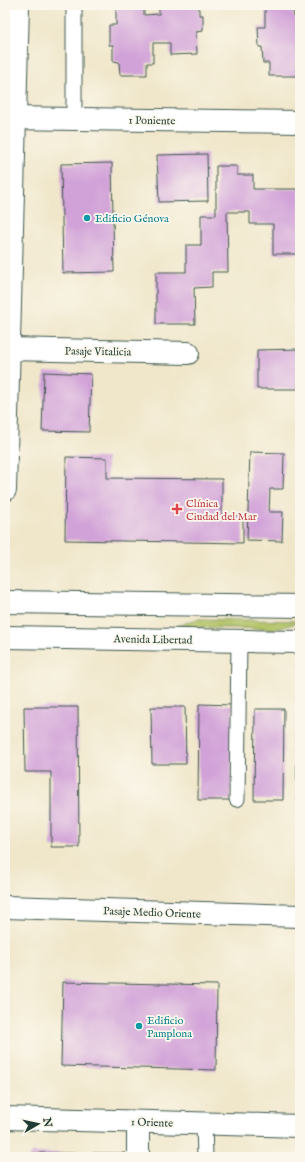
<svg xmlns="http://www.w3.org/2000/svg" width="305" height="1162" viewBox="0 0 305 1162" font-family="'IM FELL English',serif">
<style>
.green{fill:#b1c265;stroke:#68804c}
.building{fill:#d1a2d8}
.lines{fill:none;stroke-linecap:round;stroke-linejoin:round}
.lane-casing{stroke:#3e564b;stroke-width:17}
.street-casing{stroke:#3e564b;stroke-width:24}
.primary-casing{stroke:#3e564b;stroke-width:24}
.lane{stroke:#fff;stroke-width:15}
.street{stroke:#fff;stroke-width:22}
.primary{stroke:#fff;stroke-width:22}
.culture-dot{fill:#0f9aa8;stroke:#fbf7ec;stroke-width:1.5}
.health-dot{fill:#e0444e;stroke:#fbf7ec;stroke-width:1.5}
.labels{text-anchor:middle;stroke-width:3.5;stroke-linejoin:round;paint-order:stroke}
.street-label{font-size:11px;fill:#1f3d34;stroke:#fbf7ec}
.culture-label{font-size:11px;fill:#0d838f;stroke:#fbf7ec;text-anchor:start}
.health-label{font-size:11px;fill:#be3a42;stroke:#fbf7ec;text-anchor:start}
</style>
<rect width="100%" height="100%" fill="#fbf7ec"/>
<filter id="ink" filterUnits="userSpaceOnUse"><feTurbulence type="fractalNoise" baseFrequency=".025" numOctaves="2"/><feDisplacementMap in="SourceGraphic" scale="8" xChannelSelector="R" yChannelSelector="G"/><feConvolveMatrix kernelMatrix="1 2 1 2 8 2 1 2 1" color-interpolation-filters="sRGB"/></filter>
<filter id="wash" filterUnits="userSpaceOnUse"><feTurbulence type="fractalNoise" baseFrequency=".012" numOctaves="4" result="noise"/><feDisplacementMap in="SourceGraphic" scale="16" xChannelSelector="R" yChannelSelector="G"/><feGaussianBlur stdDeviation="0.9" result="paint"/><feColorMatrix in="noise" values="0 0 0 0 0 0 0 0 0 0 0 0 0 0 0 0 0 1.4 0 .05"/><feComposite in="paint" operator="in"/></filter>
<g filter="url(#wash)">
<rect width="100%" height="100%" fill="#f0e7cb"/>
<path class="green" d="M197 619 300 621V622L277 629 175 627Z"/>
<g id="blocks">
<g class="building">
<path d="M116 5H144V15L159 14V5H199V15H203V31L196 32 197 54 170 55V43H153V63H147V75H120L119 62 113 61V45H109V25H116Z"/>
<path d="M265 5H293L294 17 300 16V65H296L297 76H269V63H263L262 47H259L258 27H265Z"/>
<path d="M207 154 208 201 159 202 157 155Z"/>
<path d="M112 163 114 272 63 273 61 164Z"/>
<path d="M216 166H237V175H253V189H300V254H273V224H250V212H227L228 272H212V287L194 288 195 324H156V272H186V245H201V215H216Z"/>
<path d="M300 349V389H257V350Z"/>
<path d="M44 372 91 374 89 432 42 431Z"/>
<path d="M250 452 284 453 283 489H270L269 512H283L282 541 247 540Z"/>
<path d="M66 457 107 458V478L222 479V515H243V543L65 540Z"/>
<path d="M199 704 233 705 231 800H198Z"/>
<path d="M24 707H78L79 847H51V772H25Z"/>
<path d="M151 707H185L186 764H152Z"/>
<path d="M255 709H284L283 800H254Z"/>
<path d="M296 714H300V799H297Z"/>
<path d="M63 982 217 985 216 1070 61 1066Z"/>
<path d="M32 1153H125V1157H29Z"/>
</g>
</g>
</g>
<g filter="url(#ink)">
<use href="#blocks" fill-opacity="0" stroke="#3e564b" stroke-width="1"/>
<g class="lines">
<g class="lane-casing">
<g id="lane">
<path d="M74 5V119"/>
<path d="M237 799 239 641"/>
<path d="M204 1124 205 1157"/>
</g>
</g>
<g class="street-casing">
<g id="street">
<path d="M5 118 300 122"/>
<path d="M9 349 188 353"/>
<path d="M5 490 18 5"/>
<path d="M5 907 300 916"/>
<path d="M5 1118 300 1126"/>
<path d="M138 1122V1157"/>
</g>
</g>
<g class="primary-casing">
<g id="primary">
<path d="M5 602 300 606"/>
<path d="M5 637 300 642"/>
</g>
</g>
<use href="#lane" class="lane"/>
<use href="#street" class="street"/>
<use href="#primary" class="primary"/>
</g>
</g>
<g class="culture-dot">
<circle cx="87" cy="218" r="4"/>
<circle cx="139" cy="1026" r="4"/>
</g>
<path class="health-dot" d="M175 503h4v4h4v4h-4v4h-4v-4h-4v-4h4z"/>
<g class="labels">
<g class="street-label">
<text transform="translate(152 120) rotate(1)" y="4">1 Poniente</text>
<text transform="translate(98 351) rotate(1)" y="4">Pasaje Vitalicia</text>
<text transform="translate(153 639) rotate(1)" y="4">Avenida Libertad</text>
<text transform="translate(152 912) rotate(2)" y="4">Pasaje Medio Oriente</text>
<text transform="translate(152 1122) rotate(2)" y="4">1 Oriente</text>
</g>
<g class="culture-label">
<text x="95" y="222">Edificio Génova</text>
<text x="147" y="1024">Edificio<tspan x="147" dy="13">Pamplona</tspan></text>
</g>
<g class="health-label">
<text x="186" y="507">Clínica<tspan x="186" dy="13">Ciudad del Mar</tspan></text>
</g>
</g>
<rect width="305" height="1162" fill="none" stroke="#fbf7ec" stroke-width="20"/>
<g transform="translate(38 1124) rotate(81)" stroke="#fbf7ec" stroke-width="3" paint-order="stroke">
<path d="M0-3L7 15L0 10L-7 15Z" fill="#1f3d34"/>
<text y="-6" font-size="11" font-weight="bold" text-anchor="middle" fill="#1f3d34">N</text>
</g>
</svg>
